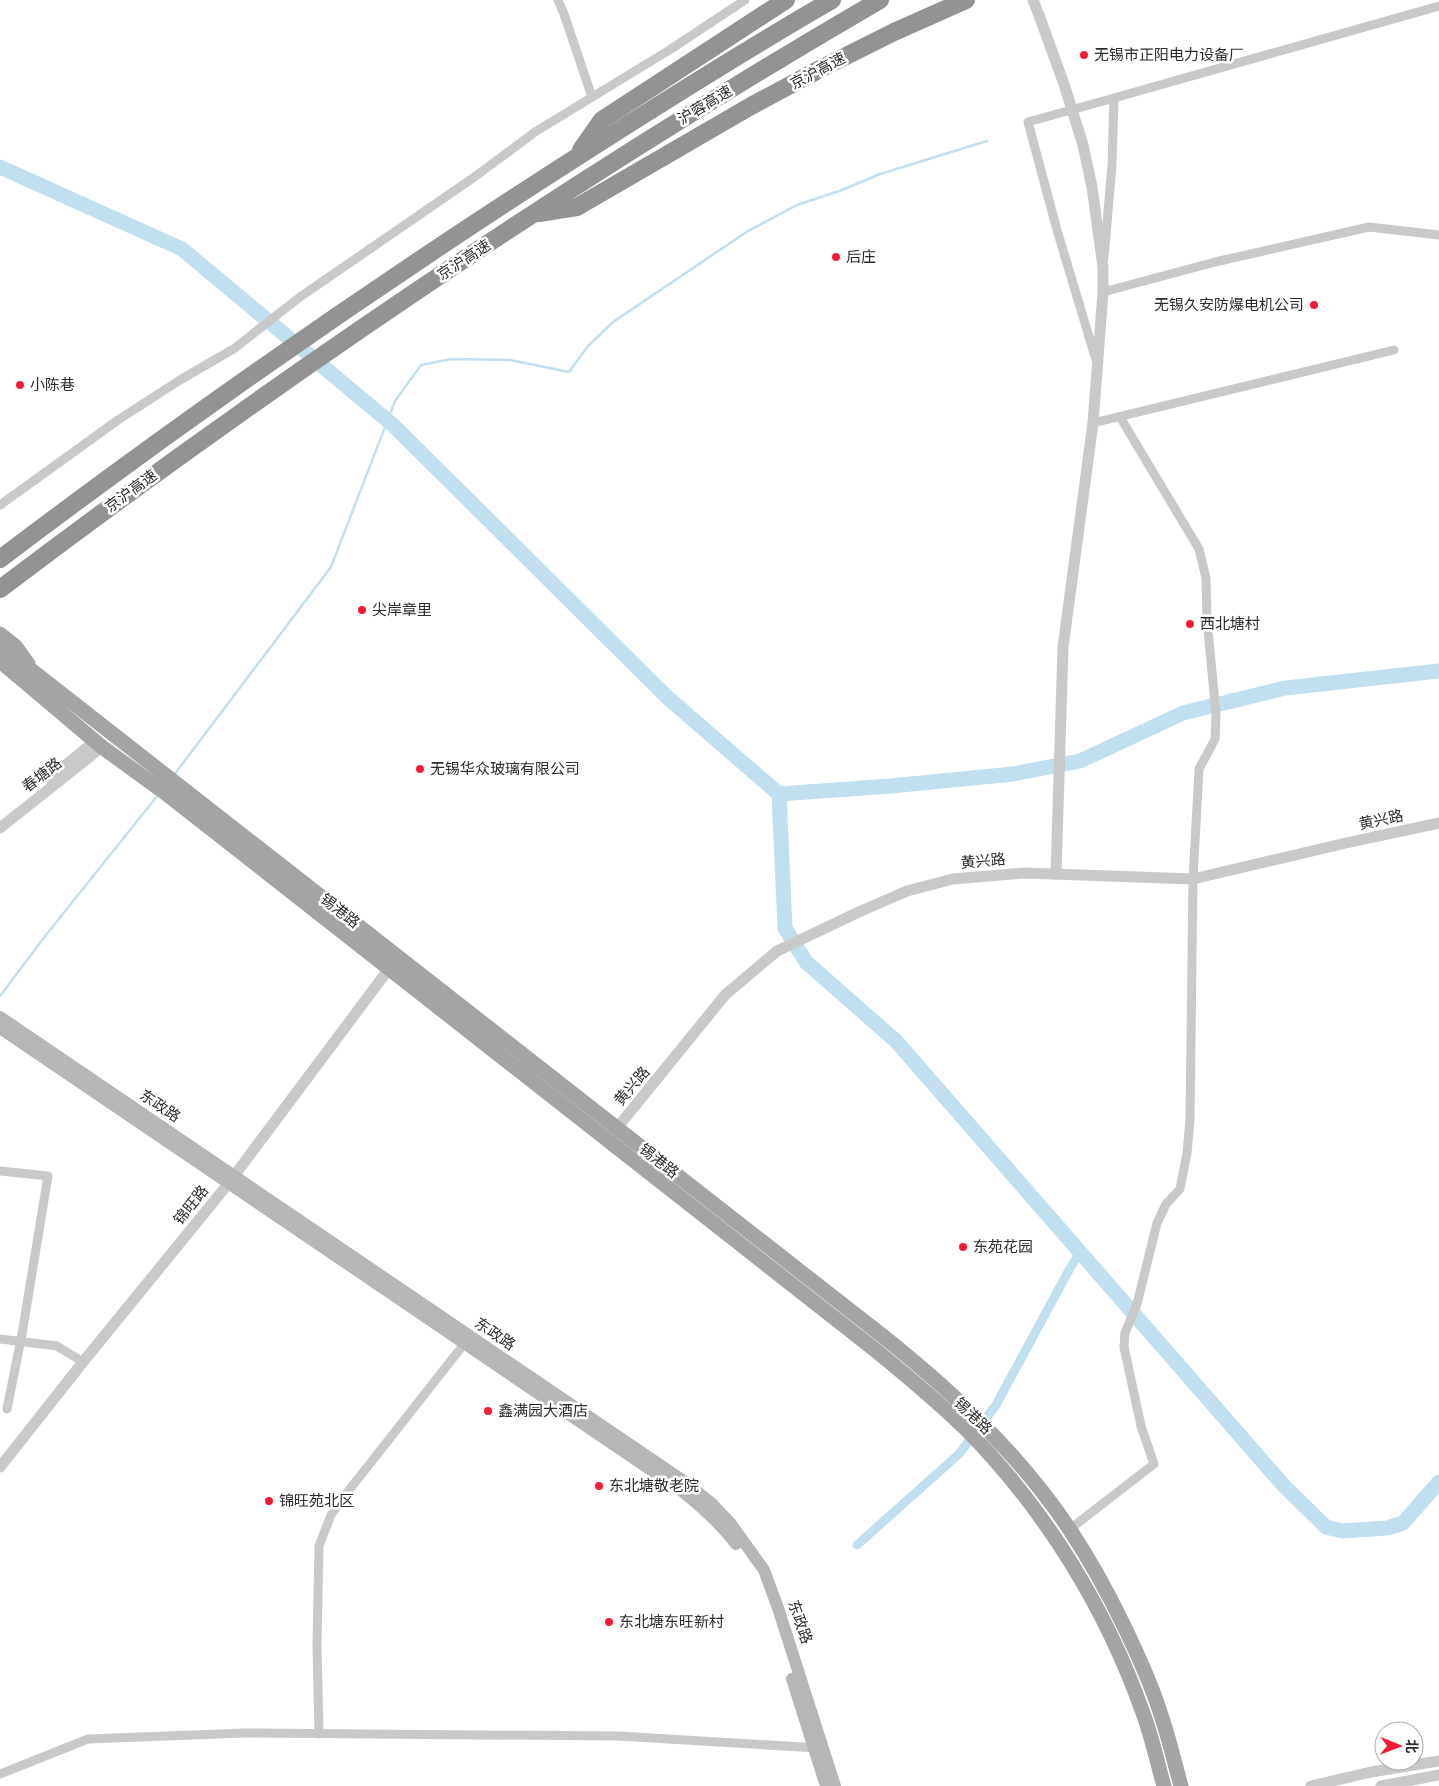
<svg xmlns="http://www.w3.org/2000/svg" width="1439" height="1786" viewBox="0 0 1439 1786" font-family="'Nunito Sans','Noto Sans SC',sans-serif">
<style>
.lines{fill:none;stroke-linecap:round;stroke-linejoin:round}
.stream{stroke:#c1dfee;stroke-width:2.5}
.canal{stroke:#c1dfee;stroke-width:9}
.river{stroke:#c1dfee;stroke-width:15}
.minor{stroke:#c9c9c9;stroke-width:9}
.tertiary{stroke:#c9c9c9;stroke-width:11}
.secondary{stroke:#b6b6b6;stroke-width:12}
.primary{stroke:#a4a4a4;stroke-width:15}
.motorway{stroke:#939393;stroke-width:18}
.tertiary-bridge{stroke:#c9c9c9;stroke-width:11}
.poi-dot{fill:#f61b35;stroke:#fff;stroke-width:2}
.labels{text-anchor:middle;stroke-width:5;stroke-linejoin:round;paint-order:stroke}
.poi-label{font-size:15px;fill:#2c2c2c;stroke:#fff;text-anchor:start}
.street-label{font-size:15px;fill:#2c2c2c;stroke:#fff}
</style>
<rect width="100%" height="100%" fill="#fff"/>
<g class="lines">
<g class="stream">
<path d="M174 775 331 567 395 401 421 365 451 359 510 360 569 372 588 346 613 322 748 231 797 205 842 190 880 174 987 141"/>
<path d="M0 996 46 935 158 795"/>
</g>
<path class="canal" d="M857 1545 959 1454 996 1405 1069 1270 1080 1252"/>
<g class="river">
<path d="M0 167 182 249 393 425 668 698 779 794 785 928 806 962 896 1041 1284 1486 1326 1527 1342 1531 1387 1528 1403 1523 1439 1482"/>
<path d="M779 794 891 786 1013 774 1080 761 1183 713 1285 688 1439 671"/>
</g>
<g class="minor">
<path d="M558 0 564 14 592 97"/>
<path d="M1114 98 1439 6"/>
<path d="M1103 292 1215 262 1369 227 1439 235"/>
<path d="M1096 360 1057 230 1028 122 1114 98 1112 165 1104 258"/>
<path d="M1093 423 1394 350"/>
<path d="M0 505 118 420 180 380 235 348 300 297 473 178 535 132 671 49 745 0"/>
<path d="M0 1171 48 1176 22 1334 7 1409"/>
<path d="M0 1339 57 1346 83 1362"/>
<path d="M1070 1529 1154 1464 1141 1426 1124 1347 1125 1333 1137 1304 1157 1223 1166 1204 1180 1189 1187 1153 1190 1120 1193 879 1199 769 1215 739 1216 714 1207 619 1206 578 1199 549 1120 417"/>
<path d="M319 1734 317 1645 319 1546 331 1515 346 1494 468 1339"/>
<path d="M0 1774 88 1739 245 1733 619 1736 818 1748"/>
</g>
<g class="tertiary">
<path d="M1033 0 1040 18"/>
<path d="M50 778 95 741"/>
<path d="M0 828 102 747"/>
<path d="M1056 874 1063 647 1093 423 1103 292V267L1092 187 1083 145"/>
<path d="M617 1128 725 995 777 951 861 911 907 891 953 879 1025 873 1193 879 1346 843 1439 823"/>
<path d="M0 1467 83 1362 228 1184 394 962"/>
<path d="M1311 1786 1371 1772 1439 1761"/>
<path d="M1381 1786 1439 1775"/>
</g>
<g class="secondary">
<path d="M0 1017 685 1482 711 1503 731 1524 764 1570 778 1608 835 1786"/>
<path d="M0 1028 682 1491C702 1507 720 1523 736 1544"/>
<path d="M792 1679 826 1786"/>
</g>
<g class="primary">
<path d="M0 634 15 646 28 664"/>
<path d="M0 648 31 670 884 1337C954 1393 1020 1455 1070 1530 1090 1560 1108 1593 1124 1626 1137 1653 1150 1681 1159 1709 1168 1734 1174 1761 1181 1786"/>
<path d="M0 661 102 747 168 795 874 1349C906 1375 937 1401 966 1429 1045 1509 1106 1608 1143 1713 1152 1737 1157 1762 1164 1786"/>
</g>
<g class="motorway">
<path d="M581 150 602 120 786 0"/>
<path d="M539 213 577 207 751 106 822 68 894 32 966 0"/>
<path d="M0 559C173 428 350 304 532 186 631 122 730 59 832 0"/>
<path d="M0 589C282 376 574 178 880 0"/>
</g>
<path class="tertiary-bridge" d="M1040 18 1064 84 1083 145"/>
</g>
<g class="poi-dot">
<circle cx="1084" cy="55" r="5"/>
<circle cx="836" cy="257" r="5"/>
<circle cx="1314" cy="305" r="5"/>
<circle cx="20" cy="385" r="5"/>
<circle cx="362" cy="610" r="5"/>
<circle cx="1190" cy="624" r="5"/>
<circle cx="420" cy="769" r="5"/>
<circle cx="963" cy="1247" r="5"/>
<circle cx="488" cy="1411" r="5"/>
<circle cx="599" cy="1486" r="5"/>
<circle cx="269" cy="1501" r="5"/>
<circle cx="609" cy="1622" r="5"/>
</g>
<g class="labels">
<g class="poi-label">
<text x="1094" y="60">无锡市正阳电力设备厂</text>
<text x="846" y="262">后庄</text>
<text x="1304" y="310" text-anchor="end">无锡久安防爆电机公司</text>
<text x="30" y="390">小陈巷</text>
<text x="372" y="615">尖岸章里</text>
<text x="1200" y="629">西北塘村</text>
<text x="430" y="774">无锡华众玻璃有限公司</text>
<text x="973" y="1252">东苑花园</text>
<text x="498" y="1416">鑫满园大酒店</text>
<text x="609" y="1491">东北塘敬老院</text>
<text x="279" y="1506">锦旺苑北区</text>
<text x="619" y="1627">东北塘东旺新村</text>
</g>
<g class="street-label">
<text transform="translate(818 71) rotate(-28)" y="5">京沪高速</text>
<text transform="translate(705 105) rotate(-31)" y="5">沪蓉高速</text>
<text transform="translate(464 260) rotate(-33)" y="5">京沪高速</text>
<text transform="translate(131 491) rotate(-36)" y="5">京沪高速</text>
<text transform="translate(42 775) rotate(-38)" y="5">春塘路</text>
<text transform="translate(1381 820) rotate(-12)" y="5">黄兴路</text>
<text transform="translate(983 861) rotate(-5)" y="5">黄兴路</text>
<text transform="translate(340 911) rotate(38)" y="5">锡港路</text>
<text transform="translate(632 1086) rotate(-50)" y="5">黄兴路</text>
<text transform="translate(160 1106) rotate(34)" y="5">东政路</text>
<text transform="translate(659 1161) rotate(38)" y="5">锡港路</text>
<text transform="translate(191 1205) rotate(-51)" y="5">锦旺路</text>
<text transform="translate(495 1334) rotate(34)" y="5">东政路</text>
<text transform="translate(973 1416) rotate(44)" y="5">锡港路</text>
<text transform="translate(800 1622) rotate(71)" y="5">东政路</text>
</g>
</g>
<g transform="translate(1399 1746) rotate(91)"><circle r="24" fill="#ffffff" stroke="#ababab"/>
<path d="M0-4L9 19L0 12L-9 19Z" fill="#f61b35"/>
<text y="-8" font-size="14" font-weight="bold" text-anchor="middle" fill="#2c2c2c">北</text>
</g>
</svg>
